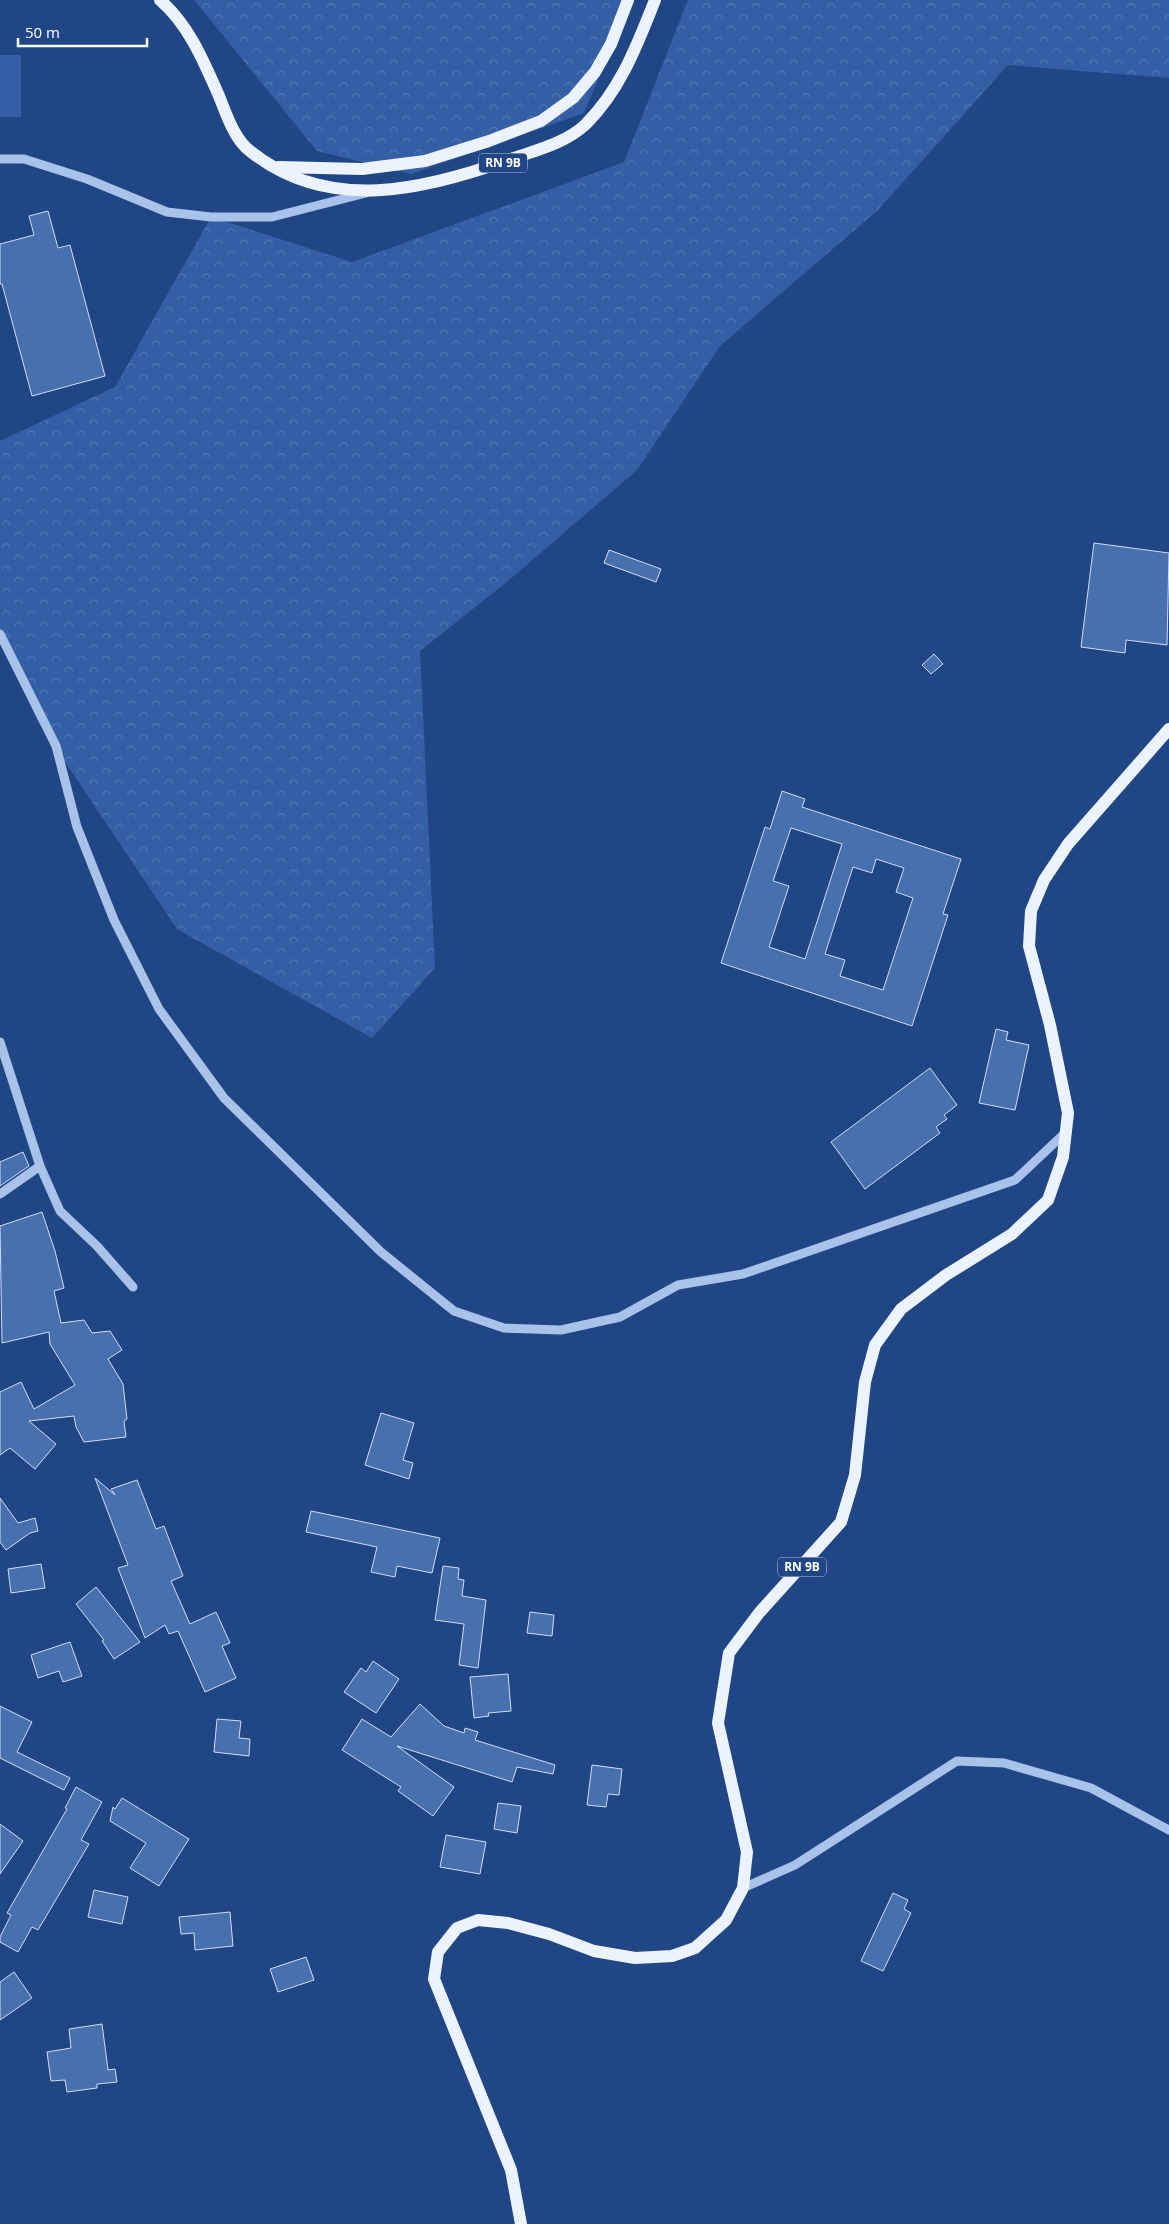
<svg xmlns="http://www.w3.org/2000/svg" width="1169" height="2224" viewBox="0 0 1169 2224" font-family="'Open Sans',sans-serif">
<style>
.forest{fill:url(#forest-crowns)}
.pitch{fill:#345fa4}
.building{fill:#4870af;stroke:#cedef7;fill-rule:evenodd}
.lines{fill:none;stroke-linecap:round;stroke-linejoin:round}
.minor{stroke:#a9c2ea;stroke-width:9}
.major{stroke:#edf3fe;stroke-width:12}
.labels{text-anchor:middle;stroke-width:4.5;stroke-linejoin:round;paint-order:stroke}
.shield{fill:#204686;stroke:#bcc8db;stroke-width:1}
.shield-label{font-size:12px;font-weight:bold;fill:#fff}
</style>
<defs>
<pattern id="forest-crowns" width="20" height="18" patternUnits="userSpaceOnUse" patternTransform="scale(1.25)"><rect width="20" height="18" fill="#345fa4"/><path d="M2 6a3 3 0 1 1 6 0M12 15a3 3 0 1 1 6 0" fill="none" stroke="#5277b2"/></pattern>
</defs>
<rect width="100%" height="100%" fill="#204686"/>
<g class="forest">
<path d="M194 0H632L584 113 411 174 317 151Z"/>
<path d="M688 0H1169V78L1008 65 878 210 720 346 637 470 508 581 420 651 435 968 372 1038 177 929 37 720 0 629V441L115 387 211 217 352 262 624 162Z"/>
</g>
<rect class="pitch" x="0" y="55" width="21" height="62"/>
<g class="building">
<path d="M48 211 58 248 70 245 105 376 32 396 2 284H0V244L34 235 29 216Z"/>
<path d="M1094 543 1169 553 1167 645 1126 640 1125 653 1081 647Z"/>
<path d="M609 550 661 569 656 582 604 563Z"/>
<path d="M934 654 943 664 931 674 922 665Z"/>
<path d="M782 791 805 799 802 807 961 859 943 914 948 915 912 1026 721 963 765 827 770 829ZM791 828 842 844 805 959 769 947 789 886 773 881ZM876 859 904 868 896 892 913 898 883 990 840 976 845 960 825 954 853 867 872 873Z"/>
<path d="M996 1029 1008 1032 1006 1040 1029 1045 1015 1110 979 1103Z"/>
<path d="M930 1068 957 1105 944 1115 947 1119 936 1127 940 1133 865 1189 831 1142Z"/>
<path d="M23 1152 29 1166 0 1186V1162Z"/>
<path d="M42 1212 55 1251 64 1288 54 1291 61 1323 84 1320 92 1333 110 1331 122 1350 108 1359 123 1384 127 1419 124 1421 126 1437 84 1442 76 1427 74 1416 29 1421 56 1444 35 1469 10 1448 0 1455V1392L21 1382 34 1409 75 1385 50 1344 49 1332 2 1343 0 1226Z"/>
<path d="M381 1413 414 1423 403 1460 413 1463 409 1479 365 1465Z"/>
<path d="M95 1478 115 1495 111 1489 137 1480 156 1529 164 1526 183 1576 171 1581 190 1624 216 1612 230 1643 222 1646 236 1678 205 1692 178 1631 169 1634 165 1625 145 1638 118 1568 128 1565Z"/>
<path d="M0 1498 18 1523 35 1518 38 1531 30 1533 6 1550 0 1542Z"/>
<path d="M311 1511 440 1538 432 1573 397 1566 395 1577 371 1572 377 1547 306 1532Z"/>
<path d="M41 1564 45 1588 11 1593 8 1569Z"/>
<path d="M443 1566 459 1568 458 1579 464 1580 462 1596 486 1600 478 1668 459 1665 464 1624 435 1620Z"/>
<path d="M96 1587 140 1642 114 1659 102 1641 104 1640 76 1604Z"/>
<path d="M530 1612 554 1615 552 1636 527 1633Z"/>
<path d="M70 1642 82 1676 63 1682 59 1671 38 1678 31 1655Z"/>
<path d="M373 1661 399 1679 376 1713 344 1692 361 1668 366 1672Z"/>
<path d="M508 1674 511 1711 488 1713 489 1716 474 1718 470 1677Z"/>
<path d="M420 1704 444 1726 464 1733 465 1728 478 1732 475 1740 555 1765 553 1774 517 1767 512 1782 397 1746 454 1787 433 1816 398 1791 401 1787 342 1750 362 1719 391 1737Z"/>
<path d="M0 1706 32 1722 17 1752 70 1778 64 1790 0 1758Z"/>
<path d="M217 1719 241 1721 239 1738 250 1739 249 1756 214 1752Z"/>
<path d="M592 1765 622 1769 619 1795 608 1794 606 1807 587 1805Z"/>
<path d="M76 1787 102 1802 81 1840 89 1844 38 1930 32 1927 18 1952 0 1942V1937L11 1915 7 1913 67 1809 65 1808Z"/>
<path d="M122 1798 189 1839 159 1886 130 1868 146 1843 110 1821 113 1807 115 1809Z"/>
<path d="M498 1803 521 1806 517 1833 494 1829Z"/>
<path d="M0 1824 23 1841 0 1874Z"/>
<path d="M446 1835 486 1842 480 1874 440 1867Z"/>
<path d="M94 1890 128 1897 122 1924 88 1917Z"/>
<path d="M893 1893 908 1900 904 1909 911 1913 883 1971 861 1961Z"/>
<path d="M230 1912 233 1946 195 1950 194 1933 181 1934 179 1917Z"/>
<path d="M306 1957 314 1980 278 1992 270 1969Z"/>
<path d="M14 1972 32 1998 0 2020V1982Z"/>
<path d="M102 2024 108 2070 115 2069 117 2082 97 2084V2088L67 2092 65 2080 51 2081 47 2052 71 2048 69 2029Z"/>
</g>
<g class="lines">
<g class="minor">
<path d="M0 159H24L87 179 167 212 211 217H272L366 193"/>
<path d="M0 634 56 746 77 827 114 920 159 1009 224 1098 381 1252 454 1311 504 1328 561 1330 620 1317 678 1285 743 1274 1015 1180 1065 1133"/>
<path d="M0 1042 40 1166 60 1211 97 1246 133 1287"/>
<path d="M0 1194 40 1166"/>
<path d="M743 1888 795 1865 957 1761 1004 1763 1091 1788 1169 1830"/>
</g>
<g class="major">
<path d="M160 0C189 25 204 62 219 96 226 113 234 139 250 151 328 214 425 190 511 159 537 150 566 143 586 124 621 89 637 45 655 0"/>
<path d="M278 167 362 169 425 161 489 141 541 121 573 98 595 72 611 44 628 0"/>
<path d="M521 2224 511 2170 434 1979 438 1952 457 1928 478 1920 508 1923 549 1934 594 1951 635 1958 672 1956 695 1948 726 1920 743 1888 747 1852 718 1723 729 1653 759 1613 841 1522 855 1475 865 1382 875 1345 901 1309 946 1275 1012 1234 1048 1200 1063 1157 1068 1113 1050 1025 1029 946 1031 911 1044 880 1068 844 1169 729"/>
</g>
</g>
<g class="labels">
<g class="shield">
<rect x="479" y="153.5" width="48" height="19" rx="4"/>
<rect x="778" y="1557.5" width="48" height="19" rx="4"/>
</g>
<g class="shield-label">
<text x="503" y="167">RN 9B</text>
<text x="802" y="1571">RN 9B</text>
</g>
</g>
<path d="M18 38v8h129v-8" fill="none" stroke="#ffffff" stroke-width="2.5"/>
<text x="25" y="38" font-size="15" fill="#ffffff" stroke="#204686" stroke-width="4" paint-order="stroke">50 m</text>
</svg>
